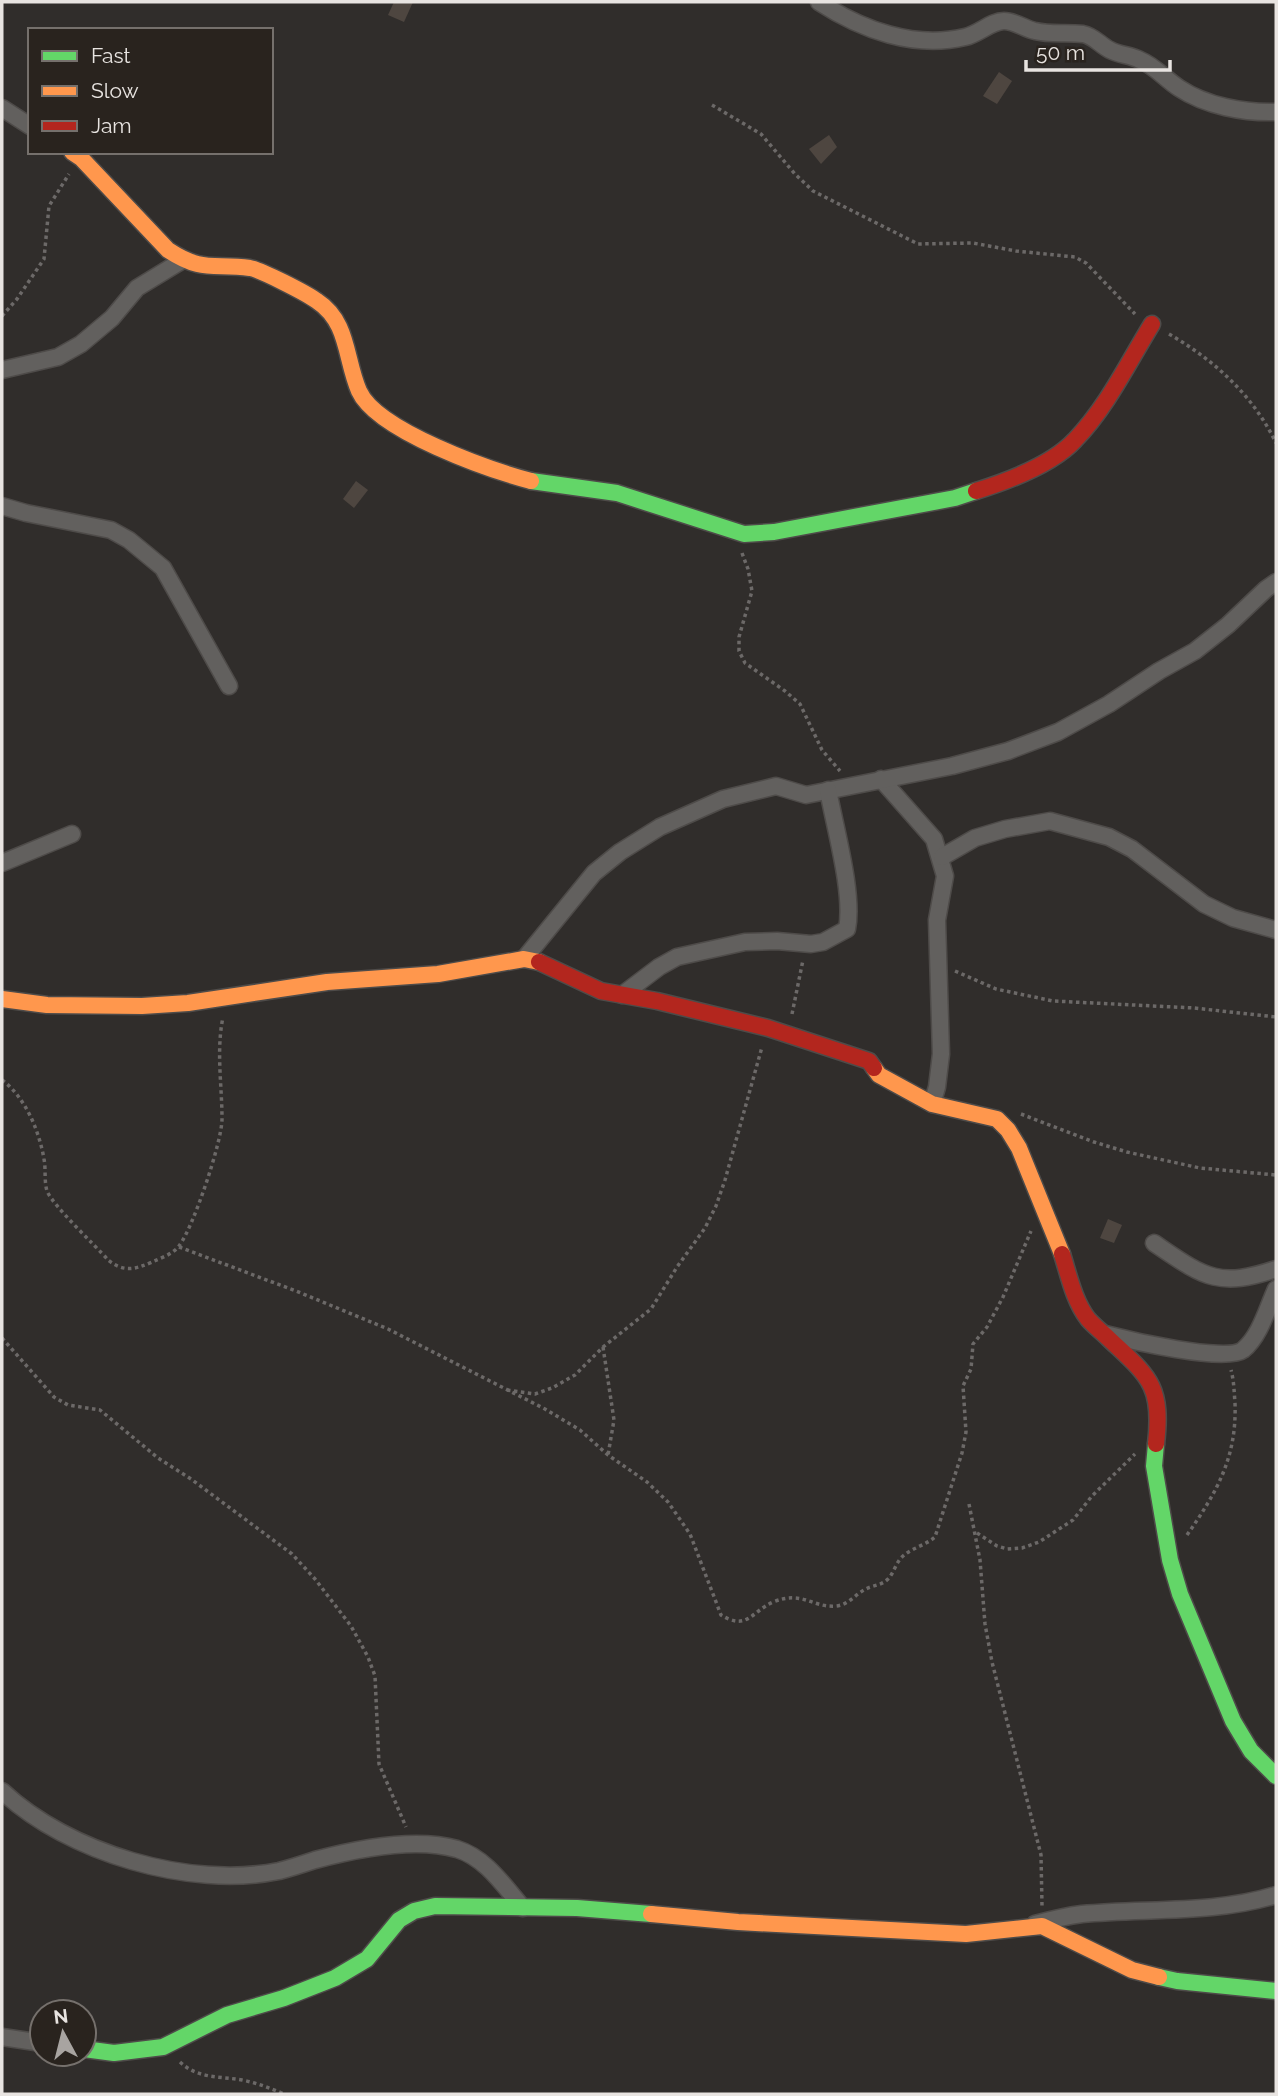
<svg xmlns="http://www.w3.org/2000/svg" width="1278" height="2096" viewBox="0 0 1278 2096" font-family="Raleway,sans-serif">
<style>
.building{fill:#4e4640}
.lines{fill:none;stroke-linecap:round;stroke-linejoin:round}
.street-casing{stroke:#4e4b49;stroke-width:19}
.fast-casing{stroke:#4e4b49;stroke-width:19}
.slow-casing{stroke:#4e4b49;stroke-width:19}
.jam-casing{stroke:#4e4b49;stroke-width:19}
.path{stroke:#6c6968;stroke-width:3.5;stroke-dasharray:3.5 3.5;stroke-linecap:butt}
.street{stroke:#62605e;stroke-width:16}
.fast{stroke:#63d668;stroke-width:16}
.slow{stroke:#ff974d;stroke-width:16}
.jam{stroke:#b3261e;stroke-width:16}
</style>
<rect width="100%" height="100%" fill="#302d2b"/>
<g class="building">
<path d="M394 2H413L404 22 388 15Z"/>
<path d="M999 72 1012 81 997 104 983 96Z"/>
<path d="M829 135 837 147 821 164 809 149Z"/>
<path d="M356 481 368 490 354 508 343 499Z"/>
<path d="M1108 1219 1122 1225 1114 1243 1100 1238Z"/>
</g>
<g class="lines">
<g class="street-casing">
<g id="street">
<path d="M819 2C862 30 914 49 965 37 979 34 991 21 1004 21 1015 21 1025 29 1035 31 1051 35 1066 32 1083 34 1094 36 1100 45 1110 50 1119 55 1130 55 1140 60 1155 66 1165 79 1179 88 1206 106 1244 113 1276 112"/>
<path d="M2 108 30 126"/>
<path d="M2 370 58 357 81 344 112 318 137 288 183 260"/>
<path d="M2 506 26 513 111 530 129 540 163 568 229 686"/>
<path d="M881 779 934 839 945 876 937 920 941 1054 937 1087 932 1104"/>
<path d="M942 857 975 838 1005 829 1050 821 1109 837 1132 849 1204 904 1233 918 1276 930"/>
<path d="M2 863 72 834"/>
<path d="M524 959 594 873 620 852 660 827 723 799 776 786 806 795 952 766 1008 751 1058 732 1109 704 1159 671 1195 651 1228 625 1266 589 1276 582"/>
<path d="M622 995 659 967 677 957 745 942 777 941 811 944 823 942 847 929C854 894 835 828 828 790"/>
<path d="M1154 1243C1203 1276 1217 1289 1276 1269"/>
<path d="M1105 1334C1128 1340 1226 1363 1243 1350 1260 1336 1267 1309 1276 1289"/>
<path d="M2 1791C68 1853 190 1889 279 1871 291 1868 303 1864 315 1860 356 1849 415 1837 457 1849 486 1858 504 1886 523 1908"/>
<path d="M1035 1924C1050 1920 1067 1916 1082 1914 1146 1908 1215 1914 1276 1895"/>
<path d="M2 2037 42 2043"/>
</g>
</g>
<g class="fast-casing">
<g id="fast">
<path d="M531 481 617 493 744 534 774 532 955 498 976 491"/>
<path d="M1156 1444 1154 1466 1170 1560 1180 1594 1233 1721 1251 1751 1276 1776"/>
<path d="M1159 1977 1177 1981 1276 1991"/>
<path d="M84 2049 114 2053 163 2047 227 2015 284 1998 335 1978 367 1959 399 1920 414 1911 435 1906 577 1908 651 1914"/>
</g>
</g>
<g class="slow-casing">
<g id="slow">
<path d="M72 152 81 158 168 250C203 273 213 263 250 268 261 270 306 293 317 301 349 322 345 359 359 391 377 431 490 470 531 481"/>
<path d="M2 999 47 1005 142 1006 188 1003 327 982 438 974 524 959 539 962"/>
<path d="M874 1068 879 1075 932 1104 997 1119 1008 1130 1019 1148 1062 1254"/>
<path d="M651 1914 738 1922 966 1934 1042 1926 1132 1970 1159 1977"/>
</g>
</g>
<g class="jam-casing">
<g id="jam">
<path d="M976 491C1008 481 1052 465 1075 440 1107 407 1128 363 1152 324"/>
<path d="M539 962 601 991 657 1001 768 1028 869 1061 874 1068"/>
<path d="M1062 1254C1069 1276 1074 1301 1088 1319 1094 1326 1102 1332 1108 1338 1148 1376 1163 1384 1156 1444"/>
</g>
</g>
<g class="path">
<path d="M712 105 761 134 795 174 813 191 918 244 973 243 1016 251 1075 257 1086 263 1135 314"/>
<path d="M2 316 17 299 44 259 49 206 69 174"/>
<path d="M1169 334C1214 360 1253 395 1276 443"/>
<path d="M742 553 748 569 752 591 739 637V651L745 663 785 691 800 704 822 750 840 771"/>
<path d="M955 971 996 989 1053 1001 1194 1008 1276 1017"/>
<path d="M792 1014 803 960"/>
<path d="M2 1080C25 1097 39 1130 44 1159 46 1169 44 1181 47 1191 53 1206 95 1245 108 1260 123 1272 134 1270 152 1262 161 1258 173 1254 179 1246 193 1228 222 1142 222 1119 222 1085 216 1051 223 1017"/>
<path d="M1021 1114 1094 1142 1127 1152 1200 1168 1276 1175"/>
<path d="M179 1247 296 1291 388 1329 545 1409 580 1430 608 1455 647 1482 668 1502 690 1534 721 1615C747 1631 751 1612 773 1602 803 1590 812 1608 836 1606 848 1605 855 1595 864 1590 872 1585 881 1586 888 1579 894 1573 896 1562 903 1556 912 1548 926 1545 935 1537L962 1453 966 1432 963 1386 971 1369 973 1344 987 1327 1003 1297 1031 1231"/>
<path d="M2 1338 54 1397 68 1405 100 1410 158 1458 191 1479 292 1554 315 1579 351 1626 368 1657 375 1676 379 1764 406 1827"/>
<path d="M603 1347 614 1420 608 1455"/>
<path d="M507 1390 535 1394 552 1388 575 1375 603 1347 651 1309 677 1267 705 1228 716 1206 725 1180 762 1047"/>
<path d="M969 1504 980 1560 985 1624 992 1662 1041 1855 1042 1906"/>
<path d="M977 1533 997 1546 1007 1549 1022 1548 1039 1542 1073 1520 1092 1496 1135 1454"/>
<path d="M1187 1535C1217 1492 1237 1457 1235 1403 1234 1391 1234 1381 1231 1370"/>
<path d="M180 2062C198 2079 219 2076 242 2080 257 2083 270 2088 284 2094"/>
</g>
<use href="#street" class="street"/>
<use href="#fast" class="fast"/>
<use href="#slow" class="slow"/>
<use href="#jam" class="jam"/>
</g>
<rect width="1278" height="2096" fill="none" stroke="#e8e4e1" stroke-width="7"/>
<rect x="28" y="28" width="245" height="126" fill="#29231e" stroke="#75706c" stroke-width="2"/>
<rect x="42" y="51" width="35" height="10" fill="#63d668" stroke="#75706c" stroke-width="2"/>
<text x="91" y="63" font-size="21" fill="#e8e4e1">Fast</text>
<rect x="42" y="86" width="35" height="10" fill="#ff974d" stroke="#75706c" stroke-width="2"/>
<text x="91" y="98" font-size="21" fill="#e8e4e1">Slow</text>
<rect x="42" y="121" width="35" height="10" fill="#b3261e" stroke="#75706c" stroke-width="2"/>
<text x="91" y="133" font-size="21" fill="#e8e4e1">Jam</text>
<g transform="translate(63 2033) rotate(353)"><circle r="33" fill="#29231e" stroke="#75706c" stroke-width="2"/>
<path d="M0-5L12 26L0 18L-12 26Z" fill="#a8a4a1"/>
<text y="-10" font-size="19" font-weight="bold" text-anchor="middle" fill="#e8e4e1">N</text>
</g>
<path d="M1026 60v10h144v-10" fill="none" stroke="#e8e4e1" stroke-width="3.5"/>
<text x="1036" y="60" font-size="21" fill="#e8e4e1" stroke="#29231e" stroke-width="5" paint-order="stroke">50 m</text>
</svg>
